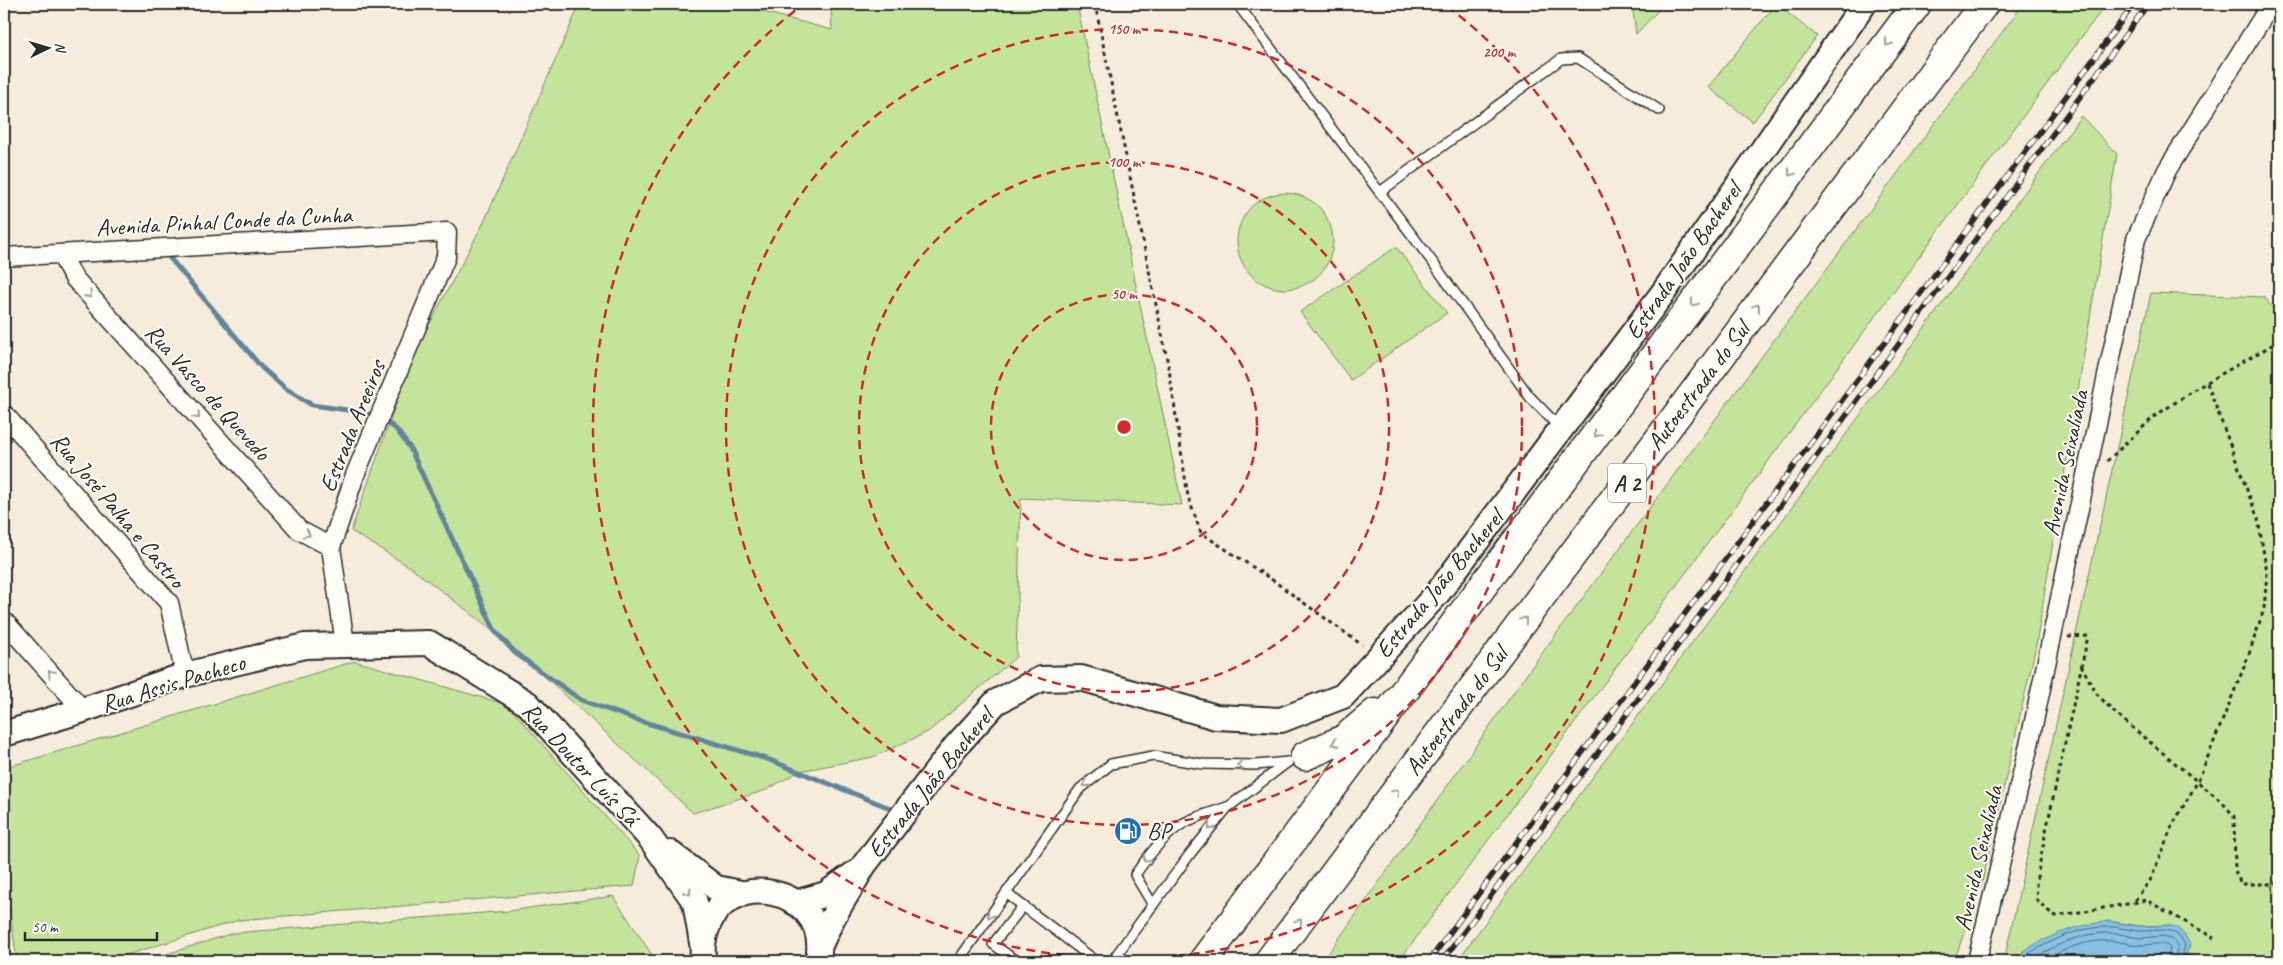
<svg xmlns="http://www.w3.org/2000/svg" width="2283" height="965" viewBox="0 0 2283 965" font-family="Caveat,sans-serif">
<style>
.green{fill:#c4e49c;stroke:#788864}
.water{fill:#86c1e5;stroke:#62859b}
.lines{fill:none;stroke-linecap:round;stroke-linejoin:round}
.shore{stroke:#4f6775;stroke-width:1}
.stream{stroke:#62859b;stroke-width:5}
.lane-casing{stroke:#2b2b2b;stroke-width:12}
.street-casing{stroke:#2b2b2b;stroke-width:21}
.secondary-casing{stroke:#2b2b2b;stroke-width:28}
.highway-casing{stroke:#2b2b2b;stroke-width:31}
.path{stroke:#2b2b2b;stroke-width:3;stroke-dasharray:4 4;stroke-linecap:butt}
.lane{stroke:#fdfcf7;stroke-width:9}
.street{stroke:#fdfcf7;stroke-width:18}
.secondary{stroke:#fdfcf7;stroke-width:24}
.highway{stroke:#fdfcf7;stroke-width:28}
.rail-casing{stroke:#2b2b2b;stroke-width:5.5}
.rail{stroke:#fdfcf7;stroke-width:4;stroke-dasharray:11;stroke-linecap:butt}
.oneway{stroke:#9e9e9b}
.ring{fill:none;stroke:#d62828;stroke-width:2.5;stroke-dasharray:9 6}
.labels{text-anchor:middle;stroke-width:4;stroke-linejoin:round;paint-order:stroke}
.shield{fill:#fdfcf7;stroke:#6a6a68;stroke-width:1}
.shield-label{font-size:22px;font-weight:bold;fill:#2b2b2b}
.street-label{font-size:24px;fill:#2b2b2b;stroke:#fdfcf7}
.poi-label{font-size:24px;fill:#2b2b2b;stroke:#fdfcf7;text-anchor:start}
.centre{fill:#d62828;stroke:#fdfcf7;stroke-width:2.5}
.ring-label{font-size:15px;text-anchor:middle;font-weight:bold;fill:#d62828;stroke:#fdfcf7;stroke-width:4;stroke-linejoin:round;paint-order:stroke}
</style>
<rect width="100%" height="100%" fill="#f6ecdb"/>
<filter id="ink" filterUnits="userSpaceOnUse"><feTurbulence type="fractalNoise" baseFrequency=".02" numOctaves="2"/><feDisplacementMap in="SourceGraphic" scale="10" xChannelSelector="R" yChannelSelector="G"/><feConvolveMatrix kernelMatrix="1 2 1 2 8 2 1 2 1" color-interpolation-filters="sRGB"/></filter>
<g filter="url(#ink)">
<g class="green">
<path d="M580 4H733L832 30 831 4H1077L1182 505 1021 498 1016 657 928 732 873 757 800 771 766 790 693 813 503 638 410 567 351 531 414 353 484 222Z"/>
<path d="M1632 4H1664L1636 34Z"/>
<path d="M1776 4 1817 36 1753 122 1708 87Z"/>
<path d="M2023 4H2106L1399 961H1323L1531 668Z"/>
<path d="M2081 116 2117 154 2036 645 1982 883 1954 961H1457Z"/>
<circle cx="1285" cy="241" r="48"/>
<path d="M1396 247 1447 313 1351 380 1300 312Z"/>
<path d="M2151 293 2265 297 2279 318V961H2184L2188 957 2169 925 2140 926 2109 921 2023 951 2021 961H2004Z"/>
<path d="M355 661 508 705 640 856 634 886 239 920 107 961H17L4 871V768Z"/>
<path d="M613 896 656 961H145L233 933 508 911Z"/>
</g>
<path class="water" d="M2109 921C2119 923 2130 926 2140 926 2165 928 2176 917 2190 944L2184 961H2021L2023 951C2055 933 2072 927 2109 921Z"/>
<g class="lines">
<g class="shore">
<path d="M2026 961 2028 954C2053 940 2078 927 2108 927 2119 926 2130 931 2142 931 2161 931 2175 925 2185 945L2181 961"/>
<path d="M2033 961 2034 958C2056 945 2083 932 2110 933 2120 933 2130 937 2140 938 2153 938 2171 931 2178 946L2174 961"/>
<path d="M2043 961C2062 950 2087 939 2110 941 2120 941 2130 945 2141 945 2150 945 2164 941 2170 948L2167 961"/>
</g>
<g class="stream">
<path d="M164 251 262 368 286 389 312 405 361 412 381 418 396 429 410 448 495 631 515 653 581 700 634 719 767 759 895 810"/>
<path d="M2183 956 2215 961"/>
</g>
<g class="lane-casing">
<g id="lane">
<path d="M1238 5 1434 264 1529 396 1561 429"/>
<path d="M1380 192 1561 59 1578 58 1659 110"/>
<path d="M1006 893 1096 961"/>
<path d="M1153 905 1135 875C1148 856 1161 839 1179 826 1192 817 1212 813 1227 807"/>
<path d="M958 961 1080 789 1111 764 1153 756 1203 764 1255 765 1288 762"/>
<path d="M1016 961 993 944 1023 906"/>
<path d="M1112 961 1190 854 1227 808 1288 762"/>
</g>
</g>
<g class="street-casing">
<g id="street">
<path d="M61 255 74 278 299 530 331 547"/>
<path d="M4 257 447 232 446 257 355 475 331 547 345 644"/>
<path d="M4 414 169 603 185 675"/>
<path d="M4 621 83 710"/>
<path d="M1977 961 2029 745 2136 239 2167 170 2271 4"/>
</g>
</g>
<g class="secondary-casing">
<g id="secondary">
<path d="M4 734 83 710 185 675 305 646 429 643 528 704 650 838 695 902 702 943"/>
<path d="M670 853 716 888 741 893"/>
<path d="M795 903 826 894 854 874"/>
<path d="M820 945 833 917 864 865 956 746 996 702 1041 679 1081 678 1216 717 1281 720 1343 696 1437 594 1663 293 1864 4"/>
<path d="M704 961C701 951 703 941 706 931 724 867 825 886 819 952"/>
</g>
</g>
<g class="highway-casing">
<g id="highway">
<path d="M1305 756 1344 739 1375 713"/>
<path d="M1203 961 1917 4"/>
<path d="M1269 961 1984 4"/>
</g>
</g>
<g class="path">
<path d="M1095 4 1169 369 1188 497 1201 533 1271 579 1362 645"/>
<path d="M2207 383 2258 519 2267 573 2264 609 2248 657 2198 781 2172 826 2151 879 2133 903 2146 900 2214 938"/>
<path d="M2107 461 2155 416 2197 388 2279 341"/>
<path d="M2068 637 2088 636 2046 831 2036 882 2037 900 2047 910 2056 916 2133 903"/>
<path d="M2081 665 2096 693 2116 714 2222 802 2234 816 2235 871 2241 884H2269L2279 882"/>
</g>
<use href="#lane" class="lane"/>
<use href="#street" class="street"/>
<use href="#secondary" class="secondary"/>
<use href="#highway" class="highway"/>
<g class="rail-casing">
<g id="rail">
<path d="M1429 961 2134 4"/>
<path d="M1442 961 1656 675 2148 4"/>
</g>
</g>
<use href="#rail" class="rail"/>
</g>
<defs><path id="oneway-chevron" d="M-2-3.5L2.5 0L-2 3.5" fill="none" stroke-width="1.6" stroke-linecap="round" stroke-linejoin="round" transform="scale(1.25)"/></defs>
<g class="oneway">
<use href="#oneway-chevron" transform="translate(1888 43) rotate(127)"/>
<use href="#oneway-chevron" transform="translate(1791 173) rotate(127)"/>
<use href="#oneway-chevron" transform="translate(89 295) rotate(48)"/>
<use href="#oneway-chevron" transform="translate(1694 303) rotate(127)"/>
<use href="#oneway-chevron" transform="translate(1757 307) rotate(-53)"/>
<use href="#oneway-chevron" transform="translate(197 416) rotate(48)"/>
<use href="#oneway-chevron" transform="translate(1597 434) rotate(127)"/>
<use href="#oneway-chevron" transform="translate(307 534) rotate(28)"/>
<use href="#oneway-chevron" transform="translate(1524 620) rotate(-53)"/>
<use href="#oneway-chevron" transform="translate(51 673) rotate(-132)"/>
<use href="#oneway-chevron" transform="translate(1335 743) rotate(156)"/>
<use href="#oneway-chevron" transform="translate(1240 765) rotate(-180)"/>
<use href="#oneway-chevron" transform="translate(1086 784) rotate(140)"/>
<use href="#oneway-chevron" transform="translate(1396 792) rotate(-53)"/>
<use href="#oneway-chevron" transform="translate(1211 827) rotate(129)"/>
<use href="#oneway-chevron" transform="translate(1146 859) rotate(127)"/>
<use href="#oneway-chevron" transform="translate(688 892) rotate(57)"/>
<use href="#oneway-chevron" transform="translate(990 915) rotate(125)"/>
<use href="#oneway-chevron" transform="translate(1299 922) rotate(-53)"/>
</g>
</g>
<g class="ring">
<circle cx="1124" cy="427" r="133"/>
<circle cx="1124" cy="427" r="265"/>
<circle cx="1124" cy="427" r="398"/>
<path d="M1447 6A531 531 0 1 1 801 6"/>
</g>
<defs>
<g id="fuel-disc" transform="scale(1.4375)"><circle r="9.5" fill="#1f6fb2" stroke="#fdfcf7"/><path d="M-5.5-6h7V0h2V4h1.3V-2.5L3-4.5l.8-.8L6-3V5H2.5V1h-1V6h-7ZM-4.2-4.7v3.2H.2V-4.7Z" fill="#fff"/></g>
</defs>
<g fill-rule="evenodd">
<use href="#fuel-disc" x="1128" y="831"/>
</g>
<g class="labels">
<rect class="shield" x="1608" y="463.5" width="38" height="39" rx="4"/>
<g class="shield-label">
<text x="1627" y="491">A 2</text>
</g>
<g class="street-label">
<text transform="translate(224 221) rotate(-3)" y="8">Avenida Pinhal Conde da Cunha</text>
<text transform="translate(1683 261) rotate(-55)" y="8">Estrada João Bacherel</text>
<text transform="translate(1698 386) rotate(-53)" y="8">Autoestrada do Sul</text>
<text transform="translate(208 392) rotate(48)" y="8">Rua Vasco de Quevedo</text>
<text transform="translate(352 426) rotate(-68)" y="8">Estrada Areeiros</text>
<text transform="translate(2065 463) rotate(-78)" y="8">Avenida Seixalíada</text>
<text transform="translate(118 510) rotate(50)" y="8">Rua José Palha e Castro</text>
<text transform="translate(1439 584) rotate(-50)" y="8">Estrada João Bacherel</text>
<text transform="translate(173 683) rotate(-17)" y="8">Rua Assis Pacheco</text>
<text transform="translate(1456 711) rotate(-53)" y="8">Autoestrada do Sul</text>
<text transform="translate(581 764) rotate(47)" y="8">Rua Doutor Luís Sá</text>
<text transform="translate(930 783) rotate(-51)" y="8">Estrada João Bacherel</text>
<text transform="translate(1978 858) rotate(-77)" y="8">Avenida Seixalíada</text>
</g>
<g class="poi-label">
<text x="1147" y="839">BP</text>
</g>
</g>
<circle cx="1124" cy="427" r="8" class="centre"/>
<g class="ring-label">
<text x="1124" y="34">150 m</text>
<text x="1499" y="57">200 m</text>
<text x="1124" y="167">100 m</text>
<text x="1124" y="299">50 m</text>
</g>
<rect width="2283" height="965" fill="none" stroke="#fdfcf7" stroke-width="20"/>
<rect x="10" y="10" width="2263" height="945" fill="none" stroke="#2b2b2b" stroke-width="2" filter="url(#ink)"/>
<g transform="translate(48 48) rotate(85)" stroke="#fdfcf7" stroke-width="4" paint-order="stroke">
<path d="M0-4L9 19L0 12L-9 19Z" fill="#2b2b2b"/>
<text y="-8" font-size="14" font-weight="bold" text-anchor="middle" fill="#2b2b2b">N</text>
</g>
<path d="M25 932v8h132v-8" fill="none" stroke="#2b2b2b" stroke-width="2.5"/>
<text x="32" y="932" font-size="15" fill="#2b2b2b" stroke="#fdfcf7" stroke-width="4" paint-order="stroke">50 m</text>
</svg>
